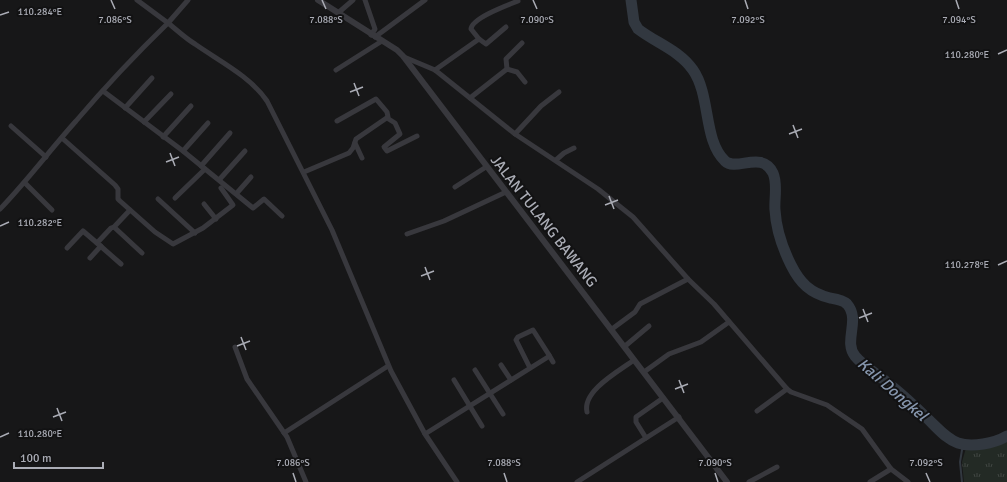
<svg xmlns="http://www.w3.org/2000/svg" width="1007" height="482" viewBox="0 0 1007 482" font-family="Signika,sans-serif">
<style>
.grass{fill:url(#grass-tufts)}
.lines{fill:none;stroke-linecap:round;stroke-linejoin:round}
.stream{stroke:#323840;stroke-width:2}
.river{stroke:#323840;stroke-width:11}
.minor{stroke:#38383d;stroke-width:5}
.tertiary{stroke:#38383d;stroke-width:6}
.ticks{fill:none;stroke:#abadb6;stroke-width:1.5}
.labels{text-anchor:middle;stroke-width:4;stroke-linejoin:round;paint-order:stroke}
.street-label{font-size:15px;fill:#abadb6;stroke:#121213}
.water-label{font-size:16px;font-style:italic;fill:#8696ad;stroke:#121213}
.ticks-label{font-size:10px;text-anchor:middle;fill:#abadb6;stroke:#121213;stroke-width:4;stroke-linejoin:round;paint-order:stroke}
</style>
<defs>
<pattern id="grass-tufts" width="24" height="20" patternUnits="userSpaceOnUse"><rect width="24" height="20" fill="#232a25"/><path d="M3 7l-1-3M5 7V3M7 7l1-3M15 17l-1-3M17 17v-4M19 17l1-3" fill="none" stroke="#404642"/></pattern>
</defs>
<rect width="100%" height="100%" fill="#171718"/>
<path class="grass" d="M1007 442V482H964L962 462 966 448 992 447Z"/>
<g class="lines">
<path class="stream" d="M962 482 960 462 963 444"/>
<path class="river" d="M631 0 634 22 638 29C656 43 679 50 693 70 711 96 703 140 725 161 736 172 762 150 773 173 778 184 774 199 775 210 776 228 783 249 791 265 800 283 810 293 830 298 836 299 843 300 847 304 861 320 843 341 855 356 863 366 879 375 889 384 906 397 920 411 935 426 942 433 949 440 958 443 972 448 995 443 1007 436"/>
<g class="minor">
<path d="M188 0 168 23C177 30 185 38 195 44 219 61 250 76 267 101L332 230 391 371 425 434 457 482"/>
<path d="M365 0 375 29 371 35"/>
<path d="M338 13 353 0"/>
<path d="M375 37 425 0"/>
<path d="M479 39 486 44 506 27"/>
<path d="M404 57 435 70 515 134 598 189 633 217 688 279 714 304 787 389 791 392 827 405 862 429 891 469 908 482"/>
<path d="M507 69 506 59 522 43"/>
<path d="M336 70 382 41"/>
<path d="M435 70 479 39 471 29C472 18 508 5 518 1"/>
<path d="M103 91 183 151 253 208 264 199 282 216"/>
<path d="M470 98 507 69 517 72 525 82"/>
<path d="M125 108 152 78"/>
<path d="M387 118 395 123 400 134 384 147 387 151 417 136"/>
<path d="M144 122 171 94"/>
<path d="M11 126 46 157"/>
<path d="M515 134 541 106 559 92"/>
<path d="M163 137 191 106"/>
<path d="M62 138 115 185 118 189V199L120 201 155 232 173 244 203 228 233 205 221 188"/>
<path d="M355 143 362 158"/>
<path d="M183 151 208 123"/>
<path d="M556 160 564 153 574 148"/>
<path d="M201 166 230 133"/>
<path d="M304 172 349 153 353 148 356 139 388 117 387 112 376 99 337 121"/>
<path d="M219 180 245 151"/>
<path d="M25 183 52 210"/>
<path d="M455 187 486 167"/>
<path d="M236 194 251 177"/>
<path d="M175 198 205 169"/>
<path d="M158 199 195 233"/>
<path d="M204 204 216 219"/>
<path d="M0 209C27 181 50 150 76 121 105 87 136 54 168 23L137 0"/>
<path d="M130 210 114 227 142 253"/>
<path d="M114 227 111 228 97 243 121 264"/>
<path d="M407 234 444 221 506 192"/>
<path d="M67 248 83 231 97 243"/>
<path d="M90 258 101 246"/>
<path d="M612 329 635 312 640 304 688 279"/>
<path d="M235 347 247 379 287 437 306 482"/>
<path d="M624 347 649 326"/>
<path d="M549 355 553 362"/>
<path d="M501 365 511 380"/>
<path d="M475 370 503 414"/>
<path d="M644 372 669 354 701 342 729 322"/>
<path d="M454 380 482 426"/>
<path d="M757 411 787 389"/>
<path d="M587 412C582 391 619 371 634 360"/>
<path d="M284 433 388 366"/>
<path d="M425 434 548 357 549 355 533 330 518 337 516 340 530 368"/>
<path d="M646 438 636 422V417L663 398"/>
<path d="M577 482 679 417"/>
<path d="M749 482 777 467"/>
<path d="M870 482 891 469"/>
</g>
<path class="tertiary" d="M318 0 397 50 403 56 727 482"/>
</g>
<path class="ticks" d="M111 0 115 9M322 0 326 9M533 0 537 9M745 0 748 9M956 0 959 9M0 15 9 12M998 54 1007 50M354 83 359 96M350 92 363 87M793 125 798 138M789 134 802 129M170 153 175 166M166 162 179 157M609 196 614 209M605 205 618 200M0 226 9 222M998 265 1007 261M425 267 430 280M421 276 434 271M863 309 868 322M859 318 872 313M241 337 246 350M237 346 250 341M679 380 684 393M675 389 688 384M57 408 62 421M53 417 66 412M0 437 9 433M293 473 296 482M504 473 507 482M715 473 718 482M926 473 930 482"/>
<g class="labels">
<g class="street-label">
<text transform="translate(544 221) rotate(52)" y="5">JALAN TULANG BAWANG</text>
</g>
<g class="water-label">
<text transform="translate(893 389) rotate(41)" y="6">Kali Dongkel</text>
</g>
</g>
<g class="ticks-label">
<text x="40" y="15">110.284°E</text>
<text x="115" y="23">7.086°S</text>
<text x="326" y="23">7.088°S</text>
<text x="748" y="23">7.092°S</text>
<text x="959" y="23">7.094°S</text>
<text x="537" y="23">7.090°S</text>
<text x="967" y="58">110.280°E</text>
<text x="40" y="226">110.282°E</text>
<text x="967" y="268">110.278°E</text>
<text x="40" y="437">110.280°E</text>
<text x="293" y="466">7.086°S</text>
<text x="504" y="466">7.088°S</text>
<text x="715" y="466">7.090°S</text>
<text x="926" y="466">7.092°S</text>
</g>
<path d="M14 462v6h89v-6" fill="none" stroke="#abadb6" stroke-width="2"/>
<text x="20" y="462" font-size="12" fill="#abadb6" stroke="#121213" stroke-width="3" paint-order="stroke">100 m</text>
</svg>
